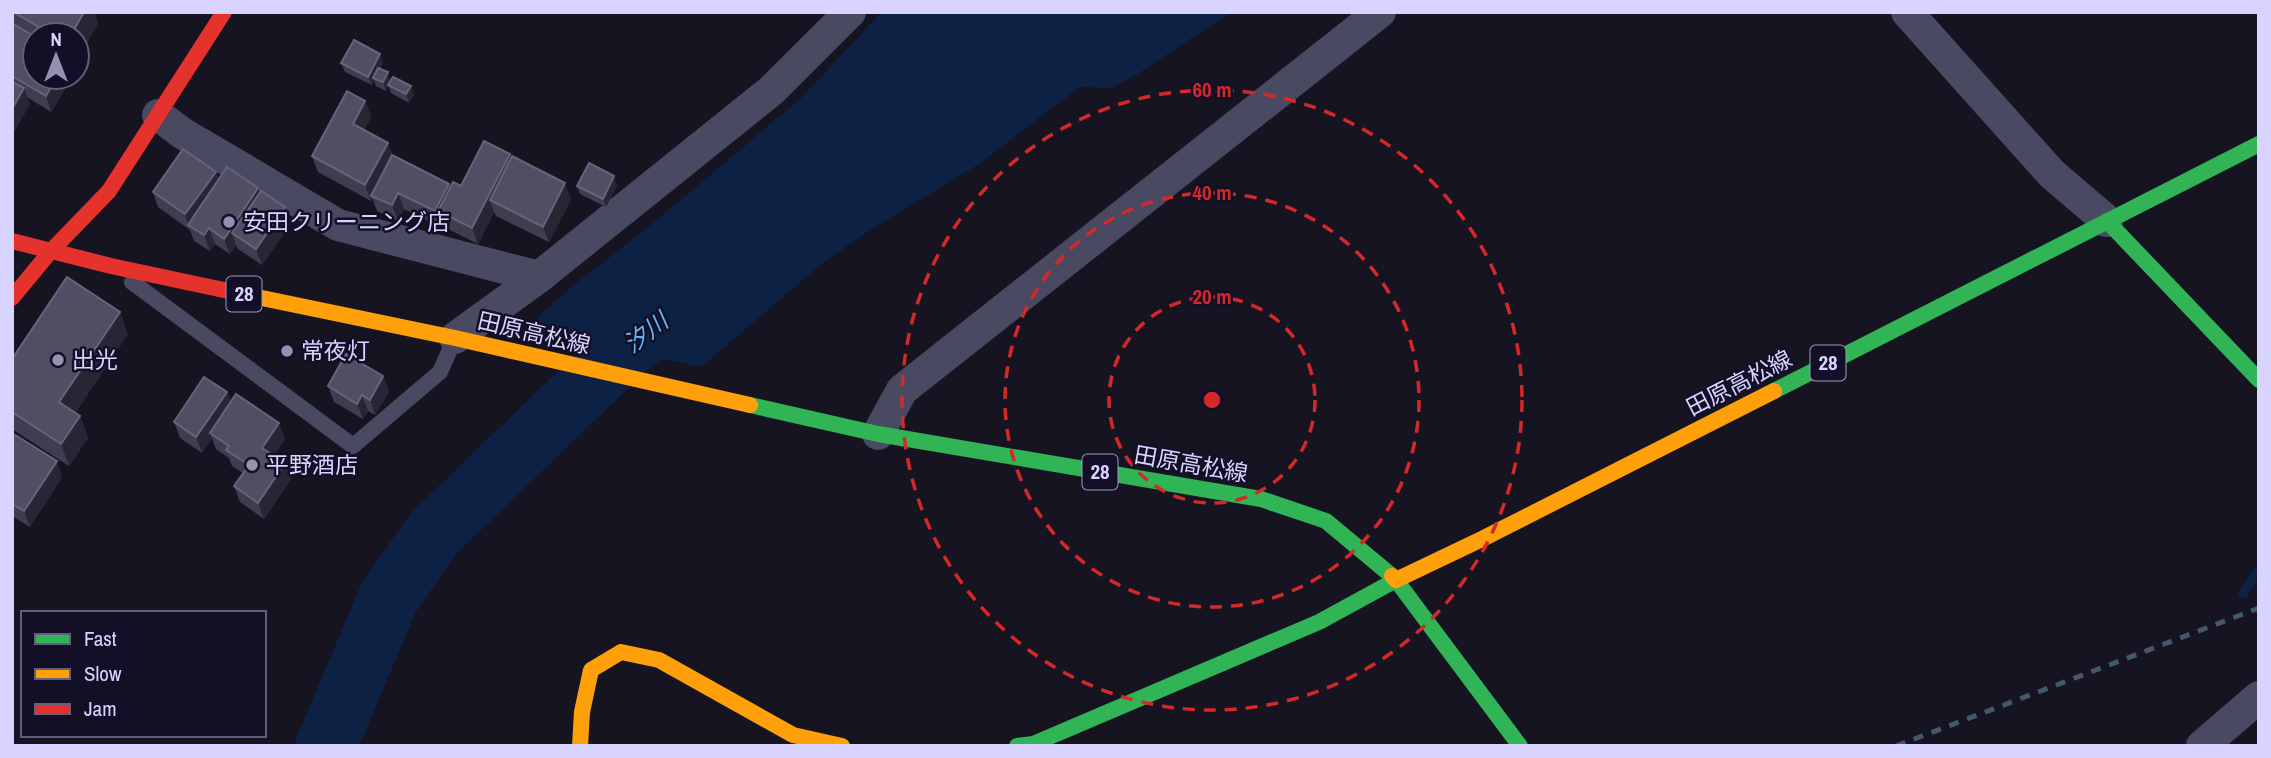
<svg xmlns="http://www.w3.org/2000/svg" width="2271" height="758" viewBox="0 0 2271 758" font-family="'Archivo Narrow','Noto Sans JP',sans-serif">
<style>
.water{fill:#0d2144}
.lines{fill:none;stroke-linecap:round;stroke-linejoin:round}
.stream{stroke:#0d2144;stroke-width:10}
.river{stroke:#0d2144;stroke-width:61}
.lane{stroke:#4a4962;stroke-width:16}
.street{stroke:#4a4962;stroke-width:32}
.fast{stroke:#30b455;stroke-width:16}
.slow{stroke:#ff9f0a;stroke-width:16}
.jam{stroke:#e5322d;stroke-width:16}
.rail{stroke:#43596b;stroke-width:5;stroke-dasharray:10 9;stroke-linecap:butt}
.wall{fill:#403d50}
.shaded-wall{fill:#282635}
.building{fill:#504e63;stroke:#66637b;stroke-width:2}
.ring{fill:none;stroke:#d62828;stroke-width:3.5;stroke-dasharray:12 9}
.poi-dot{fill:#9591b1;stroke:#130f26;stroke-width:2.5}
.labels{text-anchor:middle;stroke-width:5;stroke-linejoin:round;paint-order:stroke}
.shield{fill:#130f26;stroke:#9e99be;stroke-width:2}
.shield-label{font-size:21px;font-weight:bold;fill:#d9d4ff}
.poi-label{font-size:23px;fill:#d9d4ff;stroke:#130f26;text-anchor:start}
.street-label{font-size:23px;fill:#d9d4ff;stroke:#130f26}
.water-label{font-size:24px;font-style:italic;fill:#62b6ff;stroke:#130f26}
.centre{fill:#d62828;stroke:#130f26;stroke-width:3.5}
.ring-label{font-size:21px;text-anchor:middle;font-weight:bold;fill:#d62828;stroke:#130f26;stroke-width:5;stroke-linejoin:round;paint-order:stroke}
</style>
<rect width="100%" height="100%" fill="#161421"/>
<path class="water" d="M882 12H1231L1139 73 1112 88 1080 87 979 164 872 229 825 261 701 367 526 328 570 288 652 224 800 99Z"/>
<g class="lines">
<path class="stream" d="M2243 593 2259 570"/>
<path class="river" d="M326 746 389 597 434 533 624 350 689 299"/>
<path class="lane" d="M132 282 353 446 440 372 455 338"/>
<g class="street">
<path d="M1907 12 2052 174 2107 221"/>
<path d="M158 115 182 133 338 225 539 277 772 90 850 12"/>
<path d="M455 338 539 277"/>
<path d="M878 434 902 390 1380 12"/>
<path d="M2202 746 2259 697"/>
</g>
<g class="fast">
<path d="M2107 221 2259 380"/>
<path d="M1774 391 2259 144"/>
<path d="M750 405 878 434 1261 499 1326 521 1392 576"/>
<path d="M1017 746 1033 744 1319 622 1396 580 1520 746"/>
</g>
<g class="slow">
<path d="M238 293 455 338 750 405"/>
<path d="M1392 576 1396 580 1484 538 1774 391"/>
<path d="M580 746 582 712 591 670 621 652 659 660 793 735 842 746"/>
</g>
<g class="jam">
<path d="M12 241 111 266 238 293"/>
<path d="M12 298 50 252 109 191 224 12"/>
</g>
<path class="rail" d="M1896 746 2259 608"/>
</g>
<g class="wall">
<path d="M12 12H94L98 23 77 61V35H35V77H72L51 112 27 97 30 104 12 135Z"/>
<path d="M383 62 380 69 391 80 411 86 414 95 409 103 391 93 388 85 386 91 376 86 374 80 372 85 345 72 341 63Z"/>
<path d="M365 101 371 117 364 130 388 143 393 156 450 187 461 186 511 158 571 199 549 242 496 216 494 212 478 244 444 227 443 223 441 227 404 209 398 221 377 211 372 198 371 201 318 172 312 156Z"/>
<path d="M216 172 219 180 258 188 260 192 285 207 291 223 262 265 238 249 236 245 230 254 215 244 210 251 194 241 190 230 158 207 153 192Z"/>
<path d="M617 185 606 207 580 194 577 186Z"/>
<path d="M128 334 75 413 80 416 88 438 69 466 12 429V359Z"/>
<path d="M383 376 389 392 375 415 368 411 363 419 334 402 328 386Z"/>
<path d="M227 392 231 403 285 439 274 455 285 463 291 479 264 519 240 502 234 486 243 473 232 466 229 458 216 449 212 438 202 453 180 438 174 422Z"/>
<path d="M12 433 62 477 30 527 12 516Z"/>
</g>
<g class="shaded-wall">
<path d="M84 12H94L98 23 77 61V35H71Z"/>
<path d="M380 54 383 62 375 79 373 78 374 80 372 85 368 77Z"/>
<path d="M388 72 391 81 386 91 383 82Z"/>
<path d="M57 77H72L51 112 46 96Z"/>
<path d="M411 86 414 95 409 103 406 94Z"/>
<path d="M24 88 30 104 12 135V109Z"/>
<path d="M365 101 371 117 359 140 353 124Z"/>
<path d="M388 143 394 159 371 196 372 198 371 201 365 185Z"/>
<path d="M510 154 516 170 490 200 494 212 478 244 472 228Z"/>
<path d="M216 172 221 188 189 226 185 214Z"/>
<path d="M614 176 617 185 606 207 603 199Z"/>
<path d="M565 183 571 199 549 242 543 227Z"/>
<path d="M449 184 455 199 438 211 443 223 441 227 435 211Z"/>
<path d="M258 188 264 204 232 233 236 245 230 254 224 239Z"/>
<path d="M398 193 404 209 398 221 392 205Z"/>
<path d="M285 207 291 223 262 265 256 249Z"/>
<path d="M209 228 215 244 210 251 204 235Z"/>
<path d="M120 312 128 334 67 425 59 402Z"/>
<path d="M383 376 389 392 375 415 370 400Z"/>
<path d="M227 392 232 408 210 433 212 438 202 453 196 437Z"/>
<path d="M362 395 368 411 363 419 357 404Z"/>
<path d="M80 416 88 438 69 466 61 444Z"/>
<path d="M279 423 285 439 268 464 262 448Z"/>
<path d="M57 461 62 477 30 527 24 511Z"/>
<path d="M285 463 291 479 264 519 258 503Z"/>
</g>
<g class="building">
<path d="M13 12H84L71 35H53Z"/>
<path d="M12 23 35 37V77H57L46 96 12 76Z"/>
<path d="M354 40 380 54 368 77 341 63Z"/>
<path d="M378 68 388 72 383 82 373 78Z"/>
<path d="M393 77 411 86 406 94 388 85Z"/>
<path d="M12 82 24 88 12 109Z"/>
<path d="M347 91 365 101 353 124 388 143 365 185 312 156Z"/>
<path d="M484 141 510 154 472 228 438 211 453 182 461 186Z"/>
<path d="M183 149 216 172 185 214 153 192Z"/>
<path d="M392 155 449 184 435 211 398 193 392 205 371 196Z"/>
<path d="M512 156 565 183 543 227 490 200Z"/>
<path d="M589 163 614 176 603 199 577 186Z"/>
<path d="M227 167 258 188 224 239 209 228 204 235 188 225Z"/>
<path d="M261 191 285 207 256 249 232 233Z"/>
<path d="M67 277 120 312 59 402 80 416 61 444 12 412V359Z"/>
<path d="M346 354 383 376 370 400 362 395 357 404 328 386Z"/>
<path d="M204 377 227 392 196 437 174 422Z"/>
<path d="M236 394 279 423 262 448 285 463 258 503 234 486 249 465 226 450 229 446 210 433Z"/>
<path d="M12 433 57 461 24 511 12 504Z"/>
</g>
<g class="ring">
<circle cx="1212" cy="400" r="103"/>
<circle cx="1212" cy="400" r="207"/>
<circle cx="1212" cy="400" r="310"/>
</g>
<g class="poi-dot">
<circle cx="229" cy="222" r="7"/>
<circle cx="287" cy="351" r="7"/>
<circle cx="58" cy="360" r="7"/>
<circle cx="252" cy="465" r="7"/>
</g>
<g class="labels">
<g class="shield">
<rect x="226.5" y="276.5" width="35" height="35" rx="5"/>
<rect x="1810.5" y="345.5" width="35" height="35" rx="5"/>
<rect x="1082.5" y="454.5" width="35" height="35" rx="5"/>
</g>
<g class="shield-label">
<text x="244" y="301">28</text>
<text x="1828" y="370">28</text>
<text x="1100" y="479">28</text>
</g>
<g class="poi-label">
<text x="243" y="230">安田クリーニング店</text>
<text x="301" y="359">常夜灯</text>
<text x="72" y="368">出光</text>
<text x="266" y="473">平野酒店</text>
</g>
<g class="street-label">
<text transform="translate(534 333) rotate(13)" y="8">田原高松線</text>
<text transform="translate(1739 383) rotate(-27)" y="8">田原高松線</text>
<text transform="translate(1191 464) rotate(10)" y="8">田原高松線</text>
</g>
<g class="water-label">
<text transform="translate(646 333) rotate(-38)" y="8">汐川</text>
</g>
</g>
<circle cx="1212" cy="400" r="10" class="centre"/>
<g class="ring-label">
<text x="1212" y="97">60 m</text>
<text x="1212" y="200">40 m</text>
<text x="1212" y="304">20 m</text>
</g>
<rect width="2271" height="758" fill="none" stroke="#d9d4ff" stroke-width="28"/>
<rect x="21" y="611" width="245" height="126" fill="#130f26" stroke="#625e7d" stroke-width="2"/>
<rect x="35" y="634" width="35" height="10" fill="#30b455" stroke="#625e7d" stroke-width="2"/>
<text x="84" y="646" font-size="21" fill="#d9d4ff">Fast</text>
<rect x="35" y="669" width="35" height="10" fill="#ff9f0a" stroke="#625e7d" stroke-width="2"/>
<text x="84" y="681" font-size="21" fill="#d9d4ff">Slow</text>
<rect x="35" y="704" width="35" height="10" fill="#e5322d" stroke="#625e7d" stroke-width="2"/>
<text x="84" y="716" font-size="21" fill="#d9d4ff">Jam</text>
<g transform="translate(56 56)"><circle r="33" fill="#130f26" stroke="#625e7d" stroke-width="2"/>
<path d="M0-5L12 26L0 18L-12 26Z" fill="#9591b1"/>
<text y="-10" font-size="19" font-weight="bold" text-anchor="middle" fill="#d9d4ff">N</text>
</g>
</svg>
